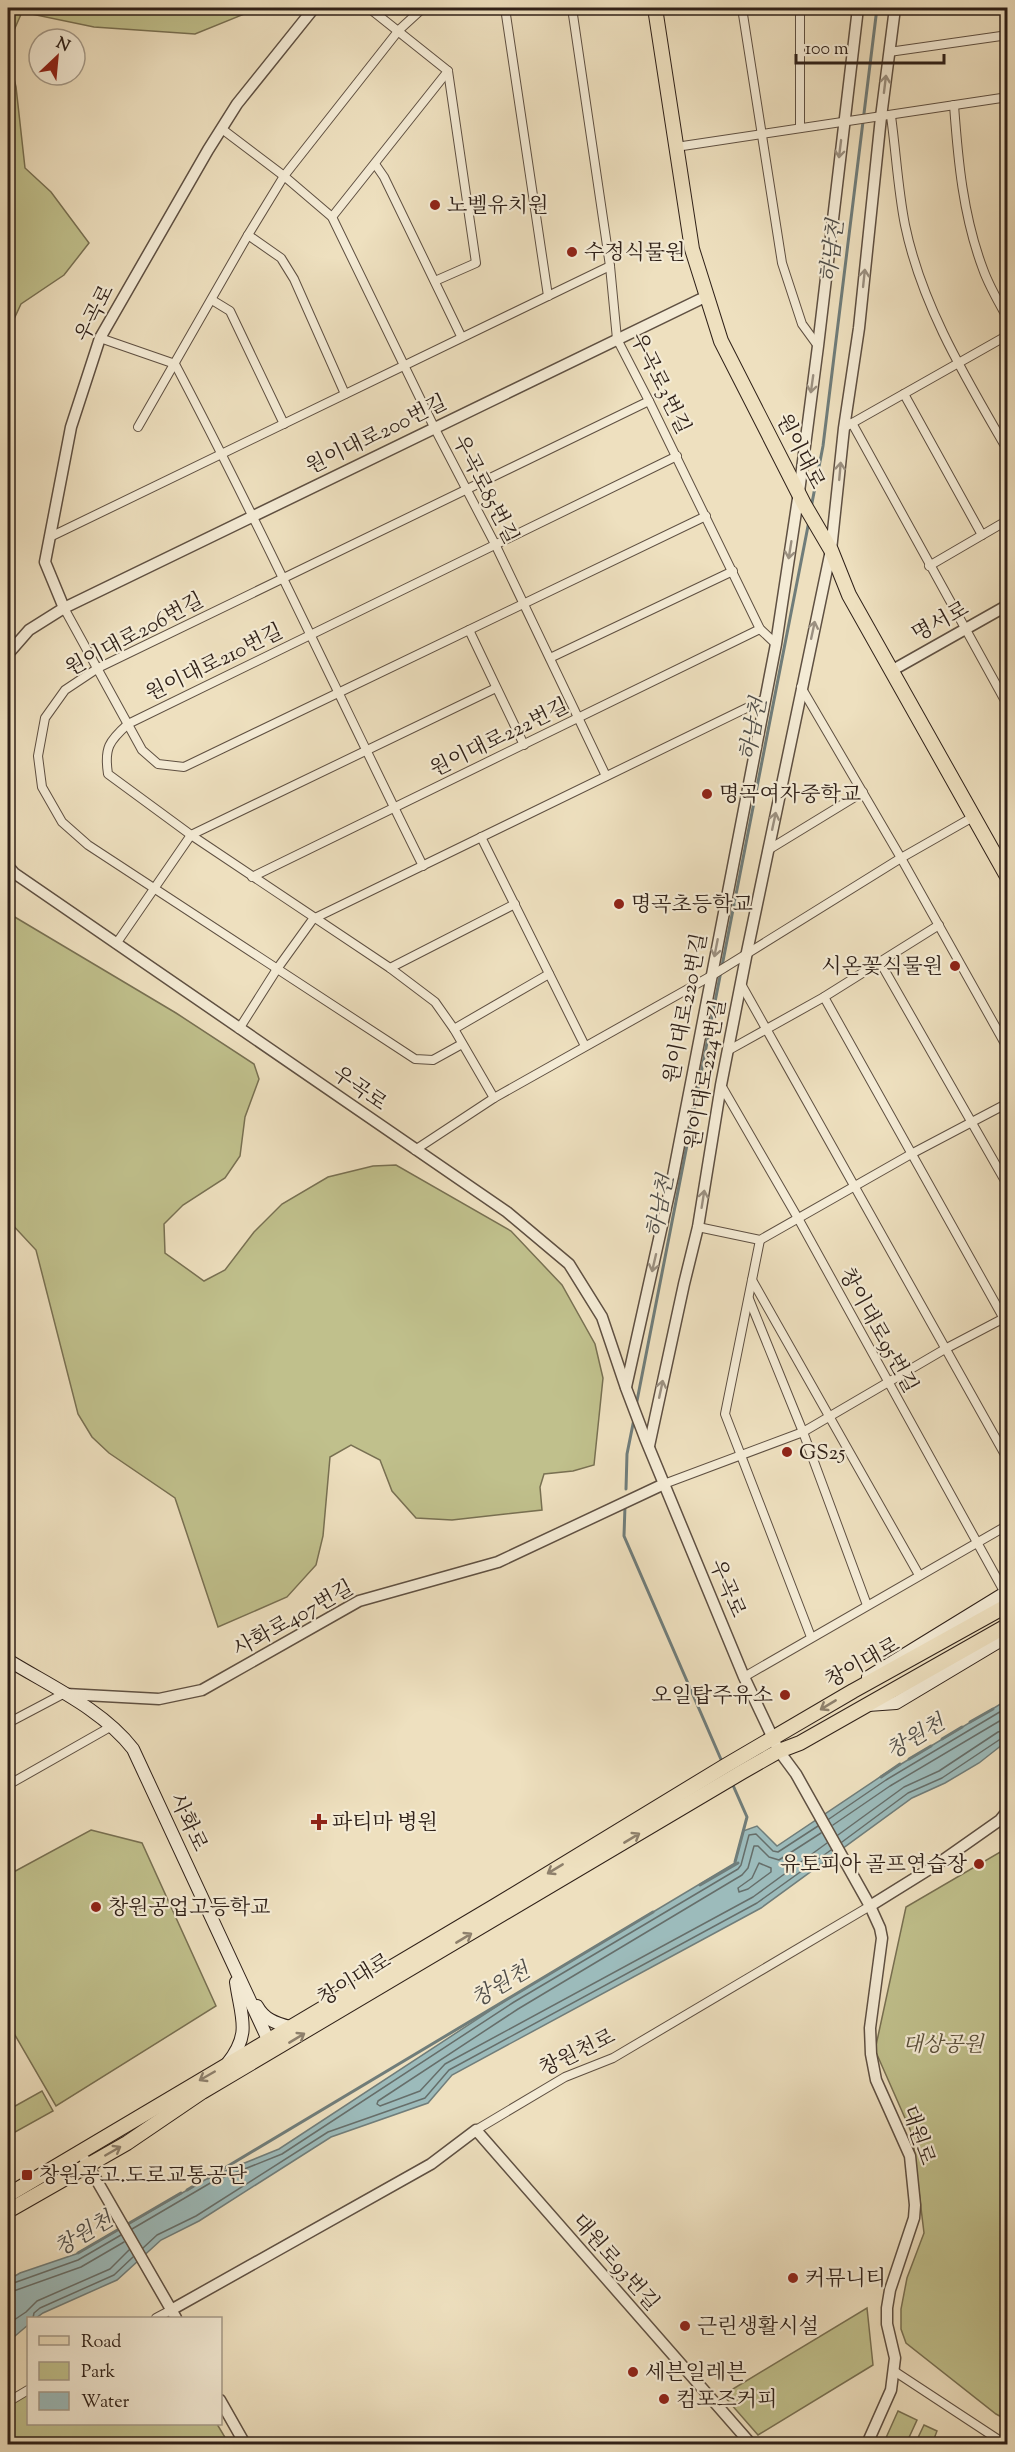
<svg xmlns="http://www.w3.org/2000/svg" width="1015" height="2452" viewBox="0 0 1015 2452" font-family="'Sorts Mill Goudy','Noto Serif KR',serif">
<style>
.green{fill:#c0c08c;stroke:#787052;stroke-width:1.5}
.water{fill:#9cbbbb;stroke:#707d7a;stroke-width:1.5}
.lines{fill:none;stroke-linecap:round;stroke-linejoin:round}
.shore{stroke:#666e6a;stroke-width:1.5}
.stream{stroke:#707d7a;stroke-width:3}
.minor-casing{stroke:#5f5042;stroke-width:10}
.tertiary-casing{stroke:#5f5042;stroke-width:13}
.secondary-casing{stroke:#2f2018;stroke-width:14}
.primary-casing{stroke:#2f2018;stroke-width:16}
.minor{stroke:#f4ebd5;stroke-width:8}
.tertiary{stroke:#f4ebd5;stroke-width:10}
.secondary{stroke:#f4ebd5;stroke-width:12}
.primary{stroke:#eee0bf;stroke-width:14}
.oneway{stroke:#9b9080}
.oneway2{stroke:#8e806c}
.poi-dot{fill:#8f2418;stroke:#f4ebd5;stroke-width:2}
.labels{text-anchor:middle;stroke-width:4.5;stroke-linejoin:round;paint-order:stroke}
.poi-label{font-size:21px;fill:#2f2018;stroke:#f4ebd5;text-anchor:start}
.street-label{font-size:21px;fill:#2f2018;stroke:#f4ebd5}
.park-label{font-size:21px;font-style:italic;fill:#5a503b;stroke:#f4ebd5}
.water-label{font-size:22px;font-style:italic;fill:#504e49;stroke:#f4ebd5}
</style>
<rect width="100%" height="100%" fill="#eee0bf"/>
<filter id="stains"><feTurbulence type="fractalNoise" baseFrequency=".00333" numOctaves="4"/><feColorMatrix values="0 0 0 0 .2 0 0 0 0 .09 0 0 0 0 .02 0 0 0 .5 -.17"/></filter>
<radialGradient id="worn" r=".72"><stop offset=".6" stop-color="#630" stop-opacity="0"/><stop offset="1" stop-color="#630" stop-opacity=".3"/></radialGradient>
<g class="green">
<path d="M8 8H259L195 34 94 27 22 12 8 44Z"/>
<path d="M8 54 16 87 25 168 51 192 89 243 64 275 21 304 8 332Z"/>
<path d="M8 913 176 1013 254 1064 259 1079 245 1117 240 1156 225 1178 183 1205 164 1224 165 1253 204 1281 225 1270 254 1232 282 1204 328 1177 373 1166 396 1165 511 1231 562 1285 595 1344 603 1378 594 1465 573 1471 544 1474 540 1487 542 1510 452 1520 416 1518 392 1491 380 1460 351 1445 330 1457 323 1536 316 1565 287 1597 218 1627 175 1498 109 1453 92 1437 78 1414 36 1250 8 1220Z"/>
<path d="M91 1830 142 1843 216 2006 56 2106 8 2023V1875Z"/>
<path d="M1007 1848V2420L996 2414 906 2343 901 2329V2309L907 2278 924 2233 912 2134 875 2050 906 1907Z"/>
<path d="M42 2091 53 2111 8 2136V2110Z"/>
<path d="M867 2308 873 2365 758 2435 723 2395Z"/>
<path d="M28 2390V2424H217L229 2444H8V2402Z"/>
<path d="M898 2411 917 2420 906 2444H895L885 2440Z"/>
<path d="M924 2425 937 2431 932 2444H915Z"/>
</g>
<path class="water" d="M1007 1700V1741L979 1763 945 1783 912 1798 761 1908 452 2075 428 2103 331 2137 199 2221 161 2240 117 2280 43 2313 36 2318H28V2325L8 2342V2280L20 2273 76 2254 210 2177 279 2149 511 1997 735 1863 743 1831 757 1826 777 1846 883 1775Z"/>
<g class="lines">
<g class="shore">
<path d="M829 1819 886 1780 1008 1707"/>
<path d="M833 1825 890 1786 1008 1716"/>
<path d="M821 1833 779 1860 769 1857 758 1846H754L748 1868 742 1875 518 2009 378 2101 377 2104 380 2106 420 2091 445 2064 753 1897 827 1843"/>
<path d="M838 1835 904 1787 939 1771 998 1732 1008 1729"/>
<path d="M842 1842 908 1793 942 1778 1002 1738 1008 1737"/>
<path d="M759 1863 771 1868V1872L748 1889 739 1892 738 1888 752 1878Z"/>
<path d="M132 2229 212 2182 282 2154 514 2002 738 1869 741 1865 749 1835 756 1834 773 1851 778 1852 818 1826"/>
<path d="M143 2248 157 2235 196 2216 328 2132 425 2098 449 2070 757 1903 831 1850"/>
<path d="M8 2285 78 2260 121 2235"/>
<path d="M8 2293 81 2267 124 2242"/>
<path d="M33 2318 34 2313 40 2308 114 2275 133 2257"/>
<path d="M8 2324 26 2312 37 2301 110 2269 129 2250"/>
</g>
<g class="stream">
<path d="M811 508 823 446 877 8"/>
<path d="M636 1406 809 521"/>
<path d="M626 1489 627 1454 634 1419"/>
<path d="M625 1506 624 1536 723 1764"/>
<path d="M970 1722 993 1709"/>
<path d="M942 1739 962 1727"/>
<path d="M909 1759 931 1746"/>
<path d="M881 1777 900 1764"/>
<path d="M732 1783 747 1817 735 1862"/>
<path d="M700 1885 738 1863"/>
<path d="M208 2178 653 1912"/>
<path d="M187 2190 202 2181"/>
<path d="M78 2253 181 2193"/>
</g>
<g class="minor-casing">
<g id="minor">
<path d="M369 8 448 71 476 263 435 281"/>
<path d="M505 8 548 296"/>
<path d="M572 8 610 266 617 339 649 401 760 629 776 644"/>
<path d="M742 8 782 263 802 324 818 346"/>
<path d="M889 52 1008 35"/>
<path d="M954 105C958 160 963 216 983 269 989 286 999 303 1008 319"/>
<path d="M891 116C896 152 898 190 905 225 922 307 967 380 1008 451"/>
<path d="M800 128V8"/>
<path d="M222 129 284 176 332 217 434 427 496 546 606 776"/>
<path d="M676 147 1008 97"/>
<path d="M375 164 384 177 461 336"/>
<path d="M332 217 448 71"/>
<path d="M248 235 281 258 294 279 345 394"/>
<path d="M212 300 230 311 284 424"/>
<path d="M100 338 175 364C262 529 340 699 423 866"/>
<path d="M904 394 982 535"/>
<path d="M852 423 1008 706"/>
<path d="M847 426 1008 335"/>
<path d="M138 427 248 235 284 176 399 30 423 8"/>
<path d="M50 537 610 266"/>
<path d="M929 566 1008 520"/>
<path d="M64 608 142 750 158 764 184 767 706 516"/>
<path d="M469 630 524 745"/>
<path d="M550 658 733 571"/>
<path d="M801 687 901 858 1008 1049"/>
<path d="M481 837 585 1046"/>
<path d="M768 850 863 792"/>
<path d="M252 877 760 629"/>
<path d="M116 944 191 835 496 688"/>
<path d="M880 962 1008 1186"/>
<path d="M390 968 515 904"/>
<path d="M741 984 1008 1460"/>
<path d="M824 997 1008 1326"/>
<path d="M239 1029 277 969 313 919 763 700"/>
<path d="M454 1029 549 974"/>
<path d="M462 1044 433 1060 415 1059 88 845 62 822 42 787 38 756 45 718 65 690 98 668 649 401"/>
<path d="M729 1050 824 997 939 925"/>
<path d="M721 1085 799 1220 1005 1593"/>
<path d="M494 1098 454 1029 435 1002 390 968 191 835 108 774C104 748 109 741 128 724L677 456"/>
<path d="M415 1150 494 1098 711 976 901 858 973 817"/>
<path d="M698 1227 760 1240 913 1153 1008 1103"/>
<path d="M760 1240 725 1414 811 1637"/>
<path d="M752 1280 919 1575"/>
<path d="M749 1299 803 1432 867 1605"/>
<path d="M664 1484 803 1432 945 1349 1008 1316"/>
<path d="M744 1677 1008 1525"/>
<path d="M8 1723 63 1694"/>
<path d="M8 1785 112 1726"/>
<path d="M476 2130 565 2077 613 2058 870 1906"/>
<path d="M156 2318 171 2310"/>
<path d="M894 2371 1005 2444"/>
<path d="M8 2402 28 2390"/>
</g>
</g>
<g class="tertiary-casing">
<g id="tertiary">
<path d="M64 608 45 562 71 427 100 338 208 150 237 104 314 8"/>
<path d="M8 654 29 630 64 608 707 296"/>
<path d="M891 671 1008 605"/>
<path d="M8 866 14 873 507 1212 569 1264 602 1317 626 1388 645 1438 744 1677 779 1751 796 1774 870 1906 880 1928 882 1938 870 2028 871 2054 876 2080 910 2156 915 2205 914 2218 890 2290 887 2308V2324L895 2358 891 2390 867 2444"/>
<path d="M626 1387 673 1176 776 644 799 492 818 346 858 8"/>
<path d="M649 1446 684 1284 698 1227 721 1085 747 952 831 550 844 428 859 328 881 117 895 8"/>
<path d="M66 1694 159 1699 202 1690 359 1601 498 1562 664 1484"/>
<path d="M870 1906 936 1865 1000 1820 1008 1810"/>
<path d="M85 2160 176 2318"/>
<path d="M171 2310 431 2164 476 2130 751 2444"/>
<path d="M220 2400 245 2444"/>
</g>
</g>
<g class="secondary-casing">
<g id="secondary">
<path d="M8 1660C50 1686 102 1709 133 1749L272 2048"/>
<path d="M868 1677 1008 1591"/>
<path d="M868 1705 896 1703 1008 1636"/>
<path d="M257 2006C264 2019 275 2023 290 2027"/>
<path d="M227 2064C252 2033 241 2018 236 1982"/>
</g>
</g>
<g class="primary-casing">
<g id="primary">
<path d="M655 8 692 249 721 341 804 504 831 550 849 595 1008 878"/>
<path d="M8 2195 495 1906 725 1766 853 1691 1008 1605"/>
<path d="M8 2211 127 2143 202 2092 742 1772 779 1751 800 1743 1008 1625"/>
</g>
</g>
<use href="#minor" class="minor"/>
<use href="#tertiary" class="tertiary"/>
<use href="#secondary" class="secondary"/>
<use href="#primary" class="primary"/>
</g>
<defs><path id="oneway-shaft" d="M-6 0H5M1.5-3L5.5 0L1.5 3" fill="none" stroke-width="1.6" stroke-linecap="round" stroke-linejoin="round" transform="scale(1.5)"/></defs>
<g class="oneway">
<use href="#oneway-shaft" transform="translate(885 84) rotate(-83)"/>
<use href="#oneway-shaft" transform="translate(840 149) rotate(97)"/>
<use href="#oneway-shaft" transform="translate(864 278) rotate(-84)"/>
<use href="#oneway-shaft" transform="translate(812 384) rotate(98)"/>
<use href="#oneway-shaft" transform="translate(840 471) rotate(-85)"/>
<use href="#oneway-shaft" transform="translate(790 550) rotate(99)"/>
<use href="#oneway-shaft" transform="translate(813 630) rotate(-78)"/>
<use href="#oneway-shaft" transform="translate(774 821) rotate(-78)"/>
<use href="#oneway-shaft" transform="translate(716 948) rotate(101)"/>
<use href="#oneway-shaft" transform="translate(703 1199) rotate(-81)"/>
<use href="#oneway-shaft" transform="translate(654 1263) rotate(103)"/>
<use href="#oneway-shaft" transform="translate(661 1389) rotate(-78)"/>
</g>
<g class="oneway2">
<use href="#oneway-shaft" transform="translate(828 1705) rotate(149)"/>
<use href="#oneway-shaft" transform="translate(632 1838) rotate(-31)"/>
<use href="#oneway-shaft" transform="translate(555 1869) rotate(149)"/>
<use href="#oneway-shaft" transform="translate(464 1938) rotate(-31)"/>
<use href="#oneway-shaft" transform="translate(297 2038) rotate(-31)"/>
<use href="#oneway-shaft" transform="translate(207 2076) rotate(150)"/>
<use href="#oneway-shaft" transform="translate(113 2151) rotate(-30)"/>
</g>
<g class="poi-dot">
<circle cx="435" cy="205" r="6"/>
<circle cx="572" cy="252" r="6"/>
<circle cx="707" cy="794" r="6"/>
<circle cx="619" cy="904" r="6"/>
<circle cx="955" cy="966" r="6"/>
<circle cx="787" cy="1452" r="6"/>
<circle cx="785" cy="1695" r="6"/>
<path d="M316 1813h6v6h6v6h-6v6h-6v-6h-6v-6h6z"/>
<circle cx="979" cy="1864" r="6"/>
<circle cx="96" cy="1907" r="6"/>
<rect x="21" y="2169" width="12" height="12" rx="3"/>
<circle cx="793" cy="2278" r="6"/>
<circle cx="685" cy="2326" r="6"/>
<circle cx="633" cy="2372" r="6"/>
<circle cx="664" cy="2399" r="6"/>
</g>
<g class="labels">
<g class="poi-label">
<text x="447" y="212">노벨유치원</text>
<text x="584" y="259">수정식물원</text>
<text x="719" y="801">명곡여자중학교</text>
<text x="631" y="911">명곡초등학교</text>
<text x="943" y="973" text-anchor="end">시온꽃식물원</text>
<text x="799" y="1459">GS25</text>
<text x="773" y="1702" text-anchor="end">오일탑주유소</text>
<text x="332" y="1829">파티마 병원</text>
<text x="967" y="1871" text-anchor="end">유토피아 골프연습장</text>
<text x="108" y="1914">창원공업고등학교</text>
<text x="39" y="2182">창원공고.도로교통공단</text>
<text x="805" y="2285">커뮤니티</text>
<text x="697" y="2333">근린생활시설</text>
<text x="645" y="2379">세븐일레븐</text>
<text x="676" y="2406">컴포즈커피</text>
</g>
<g class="street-label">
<text transform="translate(94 313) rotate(-63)" y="7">우곡로</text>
<text transform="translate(661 383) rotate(64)" y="7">우곡로3번길</text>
<text transform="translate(376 434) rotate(-26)" y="7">원이대로200번길</text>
<text transform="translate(801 451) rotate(63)" y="7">원이대로</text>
<text transform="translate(486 489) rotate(63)" y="7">우곡로85번길</text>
<text transform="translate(940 621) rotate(-29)" y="7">명서로</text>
<text transform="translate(134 634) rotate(-28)" y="7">원이대로206번길</text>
<text transform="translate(214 662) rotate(-26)" y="7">원이대로210번길</text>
<text transform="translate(499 737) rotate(-26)" y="7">원이대로222번길</text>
<text transform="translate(685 1008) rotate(-79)" y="7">원이대로220번길</text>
<text transform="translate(705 1074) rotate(-80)" y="7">원이대로224번길</text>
<text transform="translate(360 1088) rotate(35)" y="7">우곡로</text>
<text transform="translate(879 1330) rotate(61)" y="7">창이대로95번길</text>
<text transform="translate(728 1588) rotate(67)" y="7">우곡로</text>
<text transform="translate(293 1618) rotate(-29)" y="7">사화로407번길</text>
<text transform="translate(862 1662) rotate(-29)" y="7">창이대로</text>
<text transform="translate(189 1822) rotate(65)" y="7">사화로</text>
<text transform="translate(354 1979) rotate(-31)" y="7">창이대로</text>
<text transform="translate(577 2052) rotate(-26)" y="7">창원천로</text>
<text transform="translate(919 2135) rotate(71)" y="7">대원로</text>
<text transform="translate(616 2262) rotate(49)" y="7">대원로93번길</text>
</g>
<g class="park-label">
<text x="943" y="2051">대상공원</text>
</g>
<g class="water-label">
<text transform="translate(831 251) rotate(-83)" y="8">하남천</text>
<text transform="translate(752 729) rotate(-79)" y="8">하남천</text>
<text transform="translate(659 1206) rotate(-79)" y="8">하남천</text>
<text transform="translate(915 1736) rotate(-31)" y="8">창원천</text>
<text transform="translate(500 1984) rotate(-31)" y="8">창원천</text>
<text transform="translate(83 2233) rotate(-31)" y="8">창원천</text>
</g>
</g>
<rect width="1015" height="2452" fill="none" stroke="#eee0bf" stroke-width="30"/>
<rect x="9" y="9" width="997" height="2434" fill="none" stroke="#2f2018" stroke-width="3"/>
<rect x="15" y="15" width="985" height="2422" fill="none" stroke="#2f2018" stroke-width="1.5"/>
<rect x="27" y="2317" width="195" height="108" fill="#f4ebd5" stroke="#a59a89" stroke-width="1.5"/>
<rect x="39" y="2336" width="30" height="9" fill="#eee0bf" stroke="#a59a89" stroke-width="1.5"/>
<text x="81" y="2347" font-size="18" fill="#2f2018">Road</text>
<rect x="39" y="2362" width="30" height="18" fill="#c0c08c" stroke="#a59a89" stroke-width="1.5"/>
<text x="81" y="2377" font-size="18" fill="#2f2018">Park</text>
<rect x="39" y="2392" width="30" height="18" fill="#9cbbbb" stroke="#a59a89" stroke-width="1.5"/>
<text x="81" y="2407" font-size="18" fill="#2f2018">Water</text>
<g transform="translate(57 57) rotate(26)"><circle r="28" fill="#f4ebd5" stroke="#a59a89" stroke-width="1.5"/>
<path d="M0-4.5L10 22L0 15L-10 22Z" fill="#8f2418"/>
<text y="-9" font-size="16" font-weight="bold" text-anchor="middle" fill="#2f2018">N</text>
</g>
<path d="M796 54v9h148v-9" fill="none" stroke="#2f2018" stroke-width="3"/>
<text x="805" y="54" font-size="18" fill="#2f2018" stroke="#f4ebd5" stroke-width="4.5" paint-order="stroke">100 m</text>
<rect width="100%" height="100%" filter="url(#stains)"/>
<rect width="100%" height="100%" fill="url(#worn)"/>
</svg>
